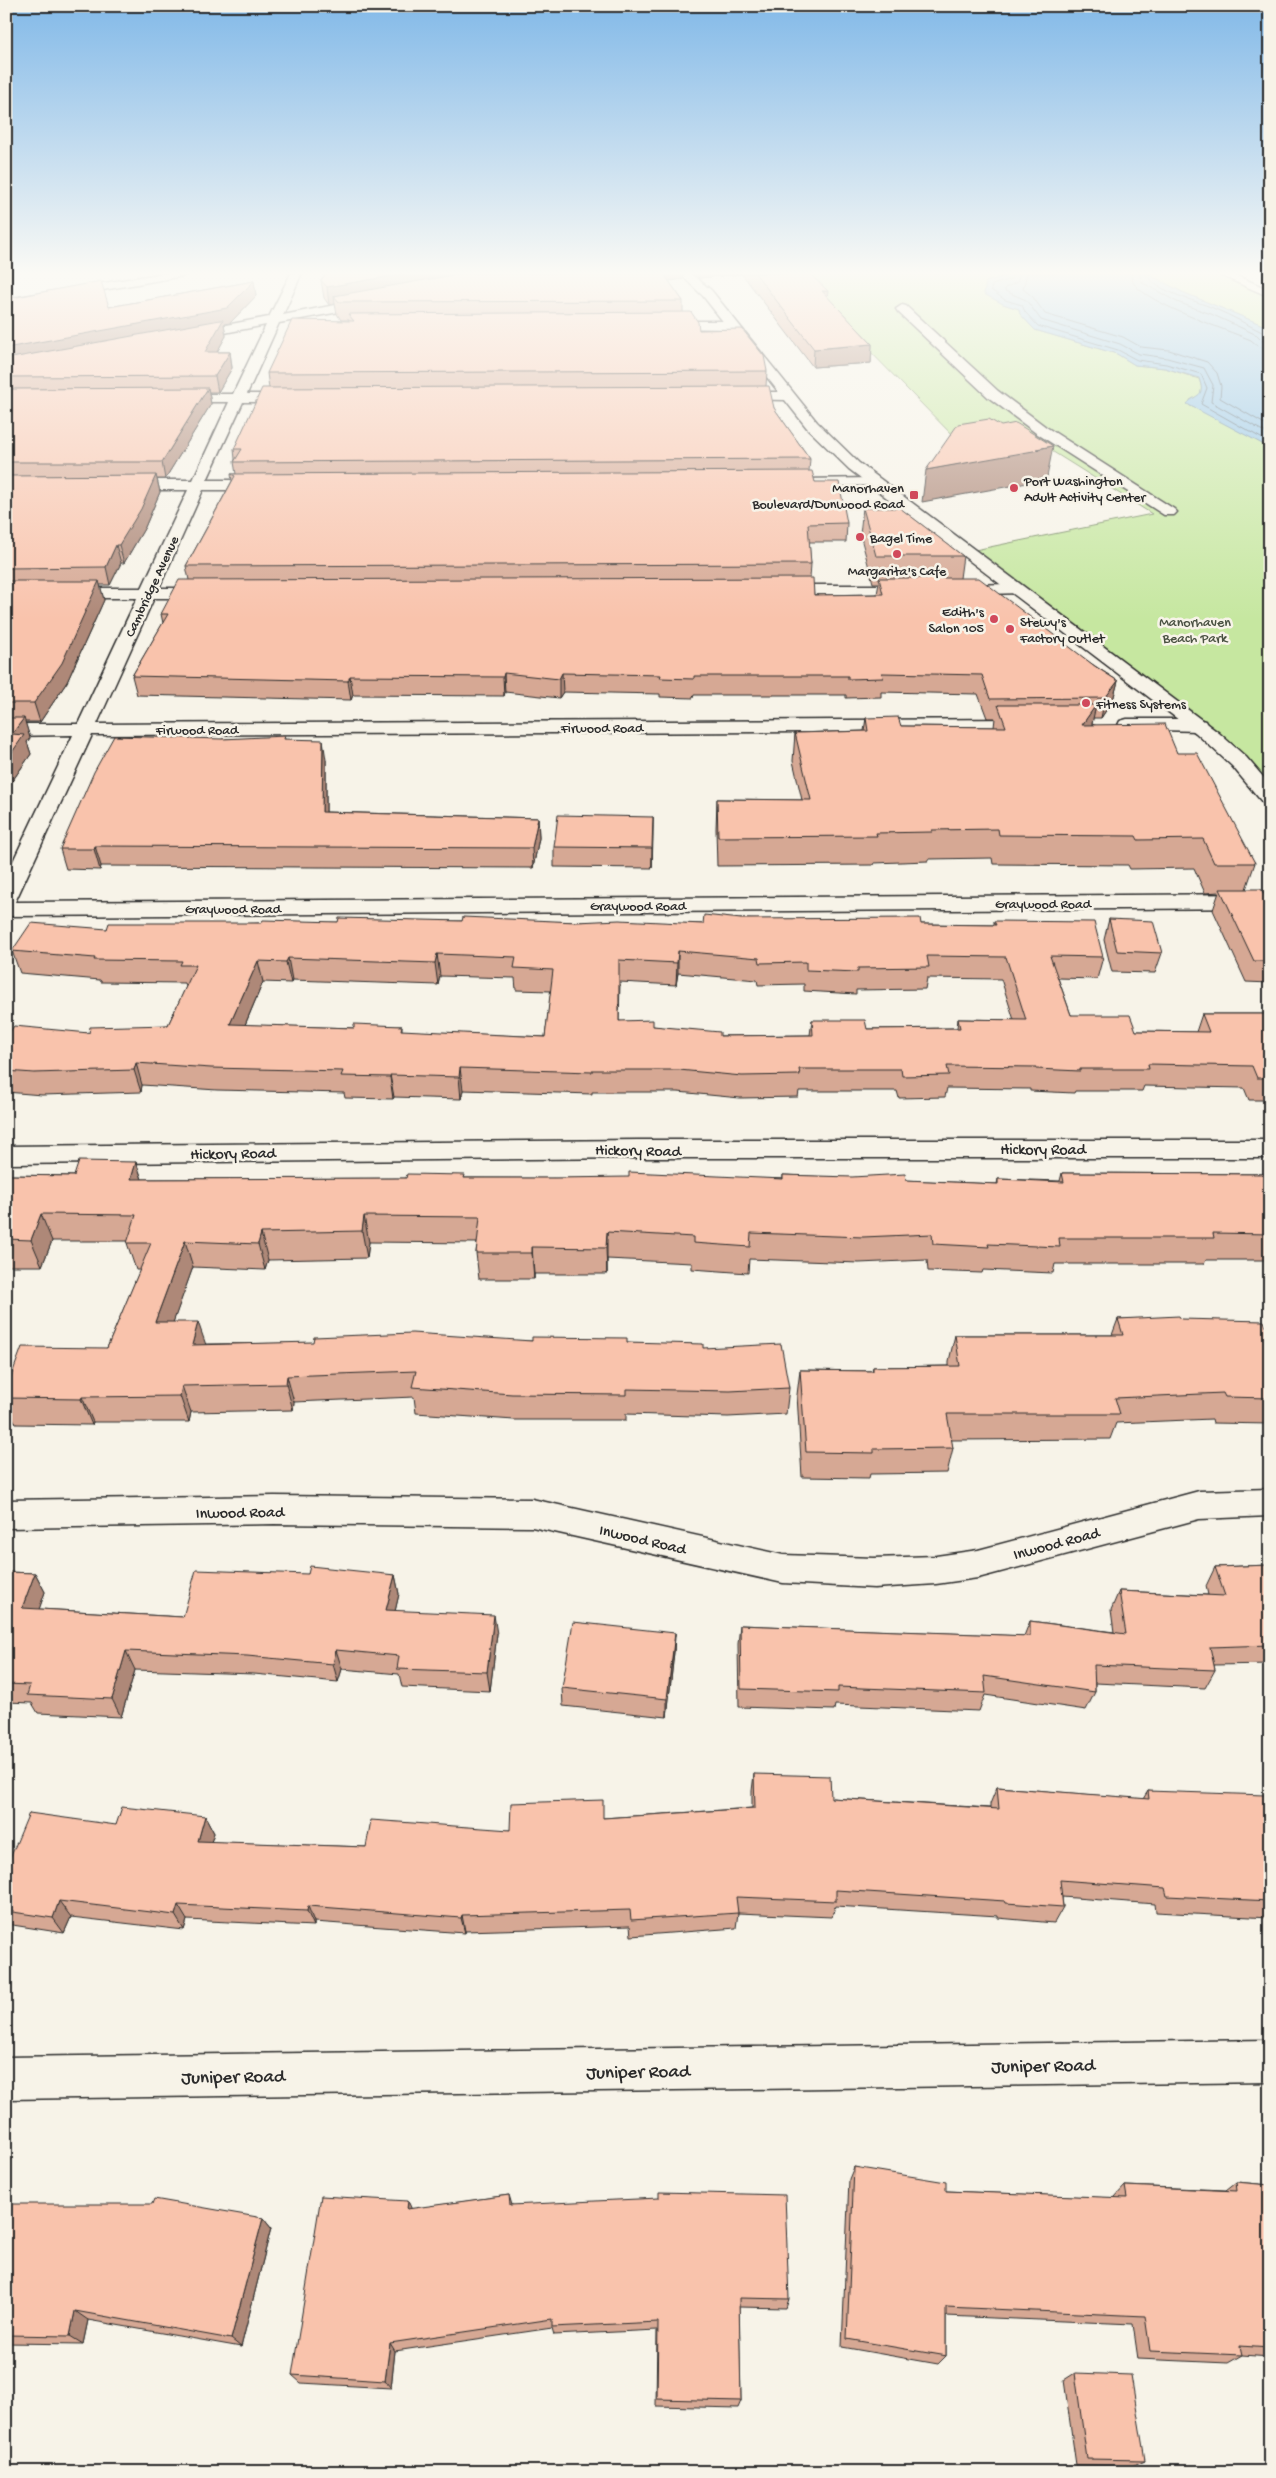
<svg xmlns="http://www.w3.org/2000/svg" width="1276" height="2478" viewBox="0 0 1276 2478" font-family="'Gochi Hand',sans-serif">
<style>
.green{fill:#c6e7a0;stroke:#788966}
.water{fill:#8ac1e8;stroke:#64859c}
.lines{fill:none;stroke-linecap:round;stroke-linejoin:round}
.shore{stroke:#516777;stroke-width:1}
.pedestrian-casing{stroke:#2b2b2b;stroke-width:3}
.minor-casing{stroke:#2b2b2b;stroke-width:3}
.tertiary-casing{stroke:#2b2b2b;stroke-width:3}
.secondary-casing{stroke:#2b2b2b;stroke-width:3}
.pedestrian{fill:#f7f3e8;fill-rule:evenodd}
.minor{fill:#f7f3e8;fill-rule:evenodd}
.tertiary{fill:#f7f3e8;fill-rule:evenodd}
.secondary{fill:#f7f3e8;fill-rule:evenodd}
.wall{fill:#d6a894;stroke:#2b2b2b;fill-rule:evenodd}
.shaded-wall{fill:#ae8878;stroke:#2b2b2b}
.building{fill:#f9c3ac;stroke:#2b2b2b;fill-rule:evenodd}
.poi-dot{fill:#d1495b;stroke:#f7f3e8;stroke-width:2}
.labels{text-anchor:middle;stroke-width:5;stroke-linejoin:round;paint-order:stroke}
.far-poi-label{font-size:14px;fill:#2b2b2b;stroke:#f7f3e8;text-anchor:start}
.far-street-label{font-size:14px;fill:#2b2b2b;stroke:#f7f3e8}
.far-park-label{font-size:14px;fill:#4a5142;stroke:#f7f3e8}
.street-label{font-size:16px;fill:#2b2b2b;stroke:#f7f3e8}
.near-street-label{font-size:19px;fill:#2b2b2b;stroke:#f7f3e8}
</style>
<rect width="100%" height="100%" fill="#f7f3e8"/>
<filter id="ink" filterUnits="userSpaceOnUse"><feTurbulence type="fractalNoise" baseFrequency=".02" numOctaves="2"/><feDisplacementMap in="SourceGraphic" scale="10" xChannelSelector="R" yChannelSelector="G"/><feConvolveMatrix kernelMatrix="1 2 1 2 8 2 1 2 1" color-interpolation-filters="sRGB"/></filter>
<g filter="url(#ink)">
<g class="green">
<path d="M788 273H1008L1006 276 986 282 985 291 1003 304 1019 309 1020 314 1035 330 1117 354 1135 365 1165 368 1199 379 1202 388 1200 395 1190 400V406L1206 412 1270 448V799L1249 771 965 552 1152 514 1031 438 964 447 856 337Z"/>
<path d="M1146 273H1221L1270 294V334L1265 326 1182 292Z"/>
</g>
<path class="water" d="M1008 273H1146L1182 292 1265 326 1270 334V448L1187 404C1196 393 1206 398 1199 378L1165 368 1135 365 1117 354 1035 330 1020 314 1019 309 1003 304 984 294 986 282 1006 276Z"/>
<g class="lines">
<g class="shore">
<path d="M1014 273 1011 279 992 285 991 290 1005 300 1022 305 1025 312 1038 326 1118 350 1137 360 1166 364 1201 374 1207 388 1201 404 1270 443"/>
<path d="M1020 273 1017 282 1005 288V291L1026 300 1041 320 1120 344 1139 354 1167 358 1204 368 1213 385 1211 402 1270 435"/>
<path d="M1027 273 1023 289 1033 297 1045 314 1123 337 1141 347 1169 350 1207 362 1217 373 1221 386 1220 398 1270 427"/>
<path d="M1131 273C1132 277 1132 281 1134 284 1151 305 1224 329 1251 340L1259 347 1270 349"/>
<path d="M1139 273 1143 283 1177 302 1211 314 1257 335 1263 341 1270 342"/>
<path d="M1145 273C1155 292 1195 300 1213 308 1233 316 1251 327 1270 336"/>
</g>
<g class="pedestrian-casing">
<path id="pedestrian" d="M902 305 906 306 998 391 1046 427 1174 509 1177 512 1174 515H1164L1036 433 988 397 898 312 896 309Z"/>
</g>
<g class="minor-casing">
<g id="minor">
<path d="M291 273H302L283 315 372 298 378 302 372 306 279 323 247 394H293L300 398 293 402H243L207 480H268L276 485 268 490H203L159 588H208L214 589 216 593 214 597 208 598H154L97 724 1031 719 1038 721 1040 725 1038 729 1031 731 92 735 15 902 1270 894V908L6 916V876L73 735 6 736V724H78L137 598H6V588H142L188 490H121L113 485 121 480H193L229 402H171L164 398 171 394H233L266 325 188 340 182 336 188 332 269 317Z"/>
<path d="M1215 273H1230L1270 290V297Z"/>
<path d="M661 321H731L737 325 731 329 657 328 655 325Z"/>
<path d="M734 392H787L794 396 787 400 729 399 727 396Z"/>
<path d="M874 478 879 479 881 482 879 485 801 487 794 483 801 479Z"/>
<path d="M1015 584 1021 585 1023 589 1021 593 956 595 950 594 948 590 950 586 956 585Z"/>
<path d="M776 585H916L922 586 924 590 922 594 916 595 770 594 768 590 770 586Z"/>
<path d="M1127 719H1198L1205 721 1207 725 1205 729 1198 731 1120 729 1118 725 1120 721Z"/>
<path d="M638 1140H1270V1158H638L6 1164V1146Z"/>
<path d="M1270 1489V1516L1199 1519 978 1578 936 1584 874 1588 783 1583 532 1527 274 1524 6 1528V1500L274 1496 532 1499 783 1555 874 1558 936 1556 978 1550 1199 1491Z"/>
<path d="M1270 2040V2082L6 2099V2057Z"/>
</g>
</g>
<g class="tertiary-casing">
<path id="tertiary" d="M679 273H690L711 290 817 422 859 463 1219 733 1246 757 1270 785V805L1263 803 1232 766 1196 733 849 469 807 428 703 296Z"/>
</g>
<g class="secondary-casing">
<path id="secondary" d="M165 273H189L183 276 6 307V299Z"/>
</g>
<use href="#pedestrian" class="pedestrian"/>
<use href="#minor" class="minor"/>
<use href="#tertiary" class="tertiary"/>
<use href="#secondary" class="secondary"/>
</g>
<g class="wall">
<path d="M327 273H683V279L669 281 683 301V312L699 330 767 371 766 386 774 408 810 459 809 471 815 482 847 523 846 542H809L811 564 810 578 814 595 877 594 879 583H873L860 534 863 508 963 556 960 578 1118 681 1113 700 1101 718H1093L1092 724 1177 753 1255 863 1246 889 1270 902V983L1246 982 1213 910 1219 892 1205 893 1194 868 1130 869 1128 865 993 864 992 858 928 859V861L874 863 873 865 717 866 716 829 717 799 802 800 793 761 795 733 864 731 866 718 901 726 994 727 995 718H987L978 694 881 692V697L846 698V695H694L693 698 660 697V694L563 692 559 698 505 692 504 696 353 695 351 700 137 695 132 676 163 623 161 614 189 580 186 566 232 481 231 474H236L234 462 235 459 234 449 269 388 267 373 349 321V320H341L337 314 335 304 329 305 324 298 321 280Z"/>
<path d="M692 273H809L827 297 872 344 871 363 813 367 742 274 699 278Z"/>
<path d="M1264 273H1270V276Z"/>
<path d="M254 281 256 296 230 323 224 324 226 336 217 352H230L232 368 218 392H209L211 404 165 479H157L160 492 145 527 124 563H121L110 585H100L104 600 67 682 40 722H25L30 738 27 742 31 754 6 790V299L109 307Z"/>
<path d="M222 739H285L326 760V812L538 818 539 838 533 868 101 866 100 870 66 869 60 849Z"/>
<path d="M653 817 652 868 554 867V847Z"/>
<path d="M741 919 921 924 994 925V921L1103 957 1097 979 1058 978 1071 1015 1136 1031 1196 1032 1202 1014H1270V1100H1249L1244 1088 1144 1086 1142 1091H1075L1074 1093 1030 1091V1089L947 1088 945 1097 899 1098 897 1091H799L798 1097 740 1098 678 1092H592V1094L463 1090 461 1099 394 1097 393 1099 345 1098 344 1093 217 1090 142 1085 141 1092 42 1095 6 1092V1037L89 1033 168 1025 186 987 185 983 101 982 100 980 20 973 12 951 107 929 261 923 462 921 577 922 703 924ZM678 973 757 980 758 985 804 984V991L856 994V990L925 989 927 978 1001 979 1014 1020 958 1019 957 1028 867 1029 812 1020 810 1035 720 1036 619 1021 620 982 676 985ZM440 976 515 978 516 990 551 991 545 1037 402 1031V1026L354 1028 245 1025 263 982 291 983 292 980 438 985Z"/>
<path d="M1109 919 1162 953 1155 973 1112 972 1104 940Z"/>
<path d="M136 1162 142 1179 465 1178 783 1179V1175L997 1184 998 1179 1060 1181 1062 1173 1270 1174V1260H1206L1204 1264H1055L1053 1273 983 1270 982 1273 928 1271 927 1260 859 1263 749 1259 748 1273 692 1269V1263L607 1259V1274H534V1279H479L476 1253 477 1243 369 1242 367 1258 268 1260 265 1270 193 1267 173 1322 205 1344 532 1341 627 1342 703 1348 789 1388 786 1414 728 1417 626 1414V1420H514L416 1413 414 1397 294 1402 293 1410 191 1412 189 1422H93L92 1425 16 1424 6 1404V1398L107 1348 140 1270H136L127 1243 128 1241H52L42 1266H6V1175L74 1176Z"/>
<path d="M1118 1319H1181L1270 1339V1424L1213 1423 1212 1419 1116 1423 1110 1439 951 1440 953 1448 947 1473 870 1474 869 1478 802 1477 797 1395 800 1370 872 1371 873 1367 949 1366V1361L955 1335H1112Z"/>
<path d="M1270 1565V1664L1214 1665 1215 1670 1205 1688 1095 1683V1692L1086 1710 985 1695 979 1711 835 1705 834 1710 739 1707 738 1644 740 1625 1024 1636 1030 1621 1114 1632 1111 1610 1119 1591 1208 1595 1206 1586 1215 1567Z"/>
<path d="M6 1572 35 1573 45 1592 39 1609 183 1617 308 1574 395 1575 399 1594 395 1611 497 1634 490 1691 402 1687 399 1674 342 1669 338 1682 254 1674 135 1670 121 1717 38 1713 32 1703 6 1702Z"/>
<path d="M675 1633 674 1652 667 1717 563 1706 562 1688Z"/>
<path d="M754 1774 831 1798 990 1808V1804L997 1787 1143 1799 1148 1791 1270 1812V1918L1156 1912 1155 1904 1062 1897 1063 1907 1054 1923 998 1918V1916L835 1906 832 1917 738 1913 736 1928 631 1936 630 1926 465 1931V1933L314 1922V1926L187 1920 184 1930 71 1917 64 1933 6 1924V1868L116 1825 205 1816 214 1833 211 1842 366 1847 510 1830 603 1818 752 1808V1791Z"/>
<path d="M854 2167 946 2191 1114 2198 1125 2186 1226 2190 1236 2182 1270 2185V2357L1242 2355 1228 2363 1138 2359 1133 2324 946 2316V2356L938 2364 842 2347 849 2179Z"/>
<path d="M509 2195 512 2205 789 2299 786 2308 739 2307 741 2401 738 2408 656 2406 657 2330 554 2335 552 2328 395 2351 391 2388 301 2383 292 2375 412 2209Z"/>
<path d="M6 2204 263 2218 271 2228 241 2347 88 2320 83 2344 6 2343Z"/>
<path d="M1075 2373 1145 2460 1132 2466 1076 2465 1064 2380Z"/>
</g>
<g class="shaded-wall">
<path d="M409 273H507L334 296 335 304 329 305 327 287Z"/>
<path d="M657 273H683V279L657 282Z"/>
<path d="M699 273H742V274L699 278Z"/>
<path d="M254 281 256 296 230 323 224 324 226 336 208 368 6 364V348Z"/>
<path d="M822 291H828L826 309Z"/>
<path d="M872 344 871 363 813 367 814 349Z"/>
<path d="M230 352 232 368 218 392 215 376Z"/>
<path d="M208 388 211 404 165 479 162 462Z"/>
<path d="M1053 446 1047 477 1034 480 1033 482 922 502 926 470Z"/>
<path d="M156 475 160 492 145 527 124 563 119 545Z"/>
<path d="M116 545 121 563 110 585 106 567Z"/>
<path d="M99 581 104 600 67 682 40 722 34 703Z"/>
<path d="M504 673 505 692 504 696 503 677Z"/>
<path d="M562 673 563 692 559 698V679Z"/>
<path d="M350 676 353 695 351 700 348 681Z"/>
<path d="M1118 681 1113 700 1101 718 1105 698Z"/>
<path d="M1096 705 1090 733 1082 725Z"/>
<path d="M24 718 30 738 27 742 31 754 6 790V761L12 734Z"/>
<path d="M323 740 326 760V832L322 812Z"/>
<path d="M653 817V837L652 868V848Z"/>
<path d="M538 818 539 838 533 868 532 848Z"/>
<path d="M95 846 101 866 100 870 94 849Z"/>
<path d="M678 951V973L676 985 677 963Z"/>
<path d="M437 954 440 976 438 985 435 963Z"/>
<path d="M288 958 292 980 291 983 286 962Z"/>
<path d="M258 961 263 982 236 1046 230 1024Z"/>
<path d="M136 1063 142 1085 141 1092 134 1070Z"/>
<path d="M460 1068 463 1090 461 1099 459 1077Z"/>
<path d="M390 1075 394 1097 393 1099 390 1077Z"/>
<path d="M136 1162 145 1188 131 1179Z"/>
<path d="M41 1214 52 1241 42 1266 31 1240Z"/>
<path d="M364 1216 369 1242 367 1258 362 1231Z"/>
<path d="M607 1232V1274L606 1248Z"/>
<path d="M261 1233 268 1260 265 1270 258 1244Z"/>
<path d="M185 1241 193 1267 164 1348 155 1322Z"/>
<path d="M532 1247 534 1274V1279L532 1253Z"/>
<path d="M198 1322 207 1348 192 1345Z"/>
<path d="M287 1376 294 1402 293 1410 286 1384Z"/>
<path d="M182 1386 191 1412 189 1422 180 1396Z"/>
<path d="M82 1397 93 1422 92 1425 81 1399Z"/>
<path d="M35 1573 45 1592 33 1627 22 1608Z"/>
<path d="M395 1575 399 1594 391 1629 386 1610Z"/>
<path d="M494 1615 497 1634 490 1691 487 1672Z"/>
<path d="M675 1633 674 1652 667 1717V1699Z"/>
<path d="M336 1650 342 1669 338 1682 333 1664Z"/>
<path d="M126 1651 135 1670 121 1717 112 1699Z"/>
<path d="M205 1816 214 1833 206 1858 198 1841Z"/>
<path d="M59 1901 71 1917 64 1933 53 1918Z"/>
<path d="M178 1905 187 1920 184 1930 175 1915Z"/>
<path d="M308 1906 314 1922V1926L307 1911Z"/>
<path d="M462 1915 465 1931V1933L461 1918Z"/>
<path d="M408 2201 413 2212 407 2209Z"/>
<path d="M263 2218 271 2228 241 2347 231 2339Z"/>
<path d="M75 2311 88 2320 83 2344 70 2336Z"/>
<path d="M390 2343 395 2351 391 2388 385 2381Z"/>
</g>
<g class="building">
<path d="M327 273H409L327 287 321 280Z"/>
<path d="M465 273H663L683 301 339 302 334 296Z"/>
<path d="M755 273H809L828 291H822L872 344 814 349Z"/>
<path d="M101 281 109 307 254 281 227 308 6 348V299Z"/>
<path d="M691 312 698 322 699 330 742 329 764 356 767 371 267 373 292 320 354 321 348 314Z"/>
<path d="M220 320H223L205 352H230L215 376 6 377V359Z"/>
<path d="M769 386 774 408 810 459 234 462 242 449H234L262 388Z"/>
<path d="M208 388 162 462H6V389Z"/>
<path d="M989 419 1001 426 1016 423 1053 446 1036 449 1039 450 926 470 958 424Z"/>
<path d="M812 471 815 482H839L847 523 808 524 811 564 186 566 235 476 231 474Z"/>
<path d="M156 475 141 509 119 545H116L106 567 6 568V476Z"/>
<path d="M863 508H900L963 556H876Z"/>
<path d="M813 578 814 595 883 594 879 578H979L1096 667 1118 681 1105 698 990 699 982 675 882 673 883 678 848 679V676H694V679L660 678 661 675 562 673 559 679 504 673 503 677 350 676 348 681 132 676 168 614H161L179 580Z"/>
<path d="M6 581H99L62 663 34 703H6Z"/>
<path d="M998 705H1096L1082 725 1165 724 1177 753H1197L1255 863H1214L1203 839 1138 840 1136 836 999 835 998 829 932 830V832L876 833 877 836 718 837 717 799 811 800 795 733 868 731 866 718 898 717 901 726 1006 727Z"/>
<path d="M6 718H24L12 734 24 735 6 761Z"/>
<path d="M114 736 222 739 285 736 284 739 323 740 322 812 538 818 532 848 95 846 94 849H60L94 772Z"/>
<path d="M558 815 653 817 652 848 554 847Z"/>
<path d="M1220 889H1261L1269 902H1270V961H1254Z"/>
<path d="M704 915 741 919 920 918 921 924 996 925 994 921 1094 922 1103 957 1050 956 1071 1015H1130L1136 1031 1209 1032 1202 1014H1270V1078H1257L1252 1066 1148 1064 1149 1069H1080V1071L1036 1069V1067L947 1066 949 1075 902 1076 901 1069H799L800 1075 742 1076 679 1070H592V1072L460 1068 459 1077 390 1075V1077L341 1076 343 1071 211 1068 136 1063 134 1070 34 1073 6 1071V1037L14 1026 89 1033 90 1027 168 1025 196 965H180L182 961 94 960 95 958 12 951 31 923 107 929 109 923H261L263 920 338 922 339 918 462 921 463 917 577 922 619 920 703 924ZM678 951 759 958 760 963 806 962V970L858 972V968L929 967 927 956 1006 957 1026 1020 958 1019 960 1028 867 1029 865 1020H812L813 1035 720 1036V1032L653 1026V1020L619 1021V960L677 963ZM437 954 516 957 514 968 553 970 545 1037 401 1030 402 1026 354 1024V1028L230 1024 258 961 286 962 288 958 435 963Z"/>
<path d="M1109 919 1153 921 1162 953 1117 951Z"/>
<path d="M79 1161 136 1162 131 1179 406 1178 407 1174 465 1175 464 1178H555L629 1177V1172L783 1179V1175L852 1177 905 1174 906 1180 998 1184V1179L1064 1182 1062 1173 1270 1174V1234L1213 1233 1214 1238H1059L1060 1247 988 1244 989 1247 933 1244 932 1234 863 1237 751 1233 750 1247 693 1243V1237L607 1232 606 1248 532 1247V1253H476L480 1217 364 1216 362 1231 261 1233 258 1244 185 1241 155 1322H198L192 1345 313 1342 314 1337 412 1333 532 1341V1337L627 1338V1342L703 1344V1348L781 1344 789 1388 730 1391 626 1389V1395L512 1394 412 1387 416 1371 287 1376 286 1384 182 1386 180 1396 82 1397 81 1399 6 1398V1390L22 1347 107 1348 151 1243H127L136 1215 41 1214 31 1240 6 1239V1175L74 1176Z"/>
<path d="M1179 1316 1181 1319 1264 1321 1270 1339V1398L1225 1397 1223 1393 1115 1398 1120 1414H947L953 1448 874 1449V1453L806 1452 800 1370 873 1371V1367L960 1366 955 1335H1123L1118 1319Z"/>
<path d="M1270 1565V1645L1210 1647 1215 1670 1094 1665 1095 1692 984 1676 986 1693 838 1687V1692L741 1689 740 1625 1030 1636V1621L1126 1634 1119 1591 1225 1596 1215 1567Z"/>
<path d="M310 1566 395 1575 386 1610 494 1615 487 1672 397 1669 399 1656 336 1650 333 1664 247 1656 126 1651 112 1699 27 1695 30 1685 6 1684V1572L35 1573 22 1608 183 1617 196 1570 308 1574Z"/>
<path d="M573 1622 675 1633 667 1699 562 1688Z"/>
<path d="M754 1774 830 1776 831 1798 999 1809 997 1787 1149 1799 1148 1791 1265 1795 1269 1812H1270V1901L1167 1896 1165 1888 1060 1880 1063 1907 1006 1903 1005 1901 836 1890V1901L736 1897 738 1913 631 1920 630 1910 462 1915 461 1918 308 1906 307 1911 178 1905 175 1915 59 1901 53 1918 6 1911V1868L29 1813 116 1825 122 1807 205 1816 198 1841 366 1847 371 1820 510 1830 511 1803 603 1800V1818L755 1808Z"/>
<path d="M854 2167 946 2182V2191L1127 2198 1125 2186 1237 2191 1236 2182 1270 2185V2348L1240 2346 1242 2355 1150 2351 1145 2316 946 2307V2356L847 2339Z"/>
<path d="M659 2192 785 2195 789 2299 739 2298 741 2401 657 2399 658 2322 552 2327V2319L390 2343 385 2381 292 2375 321 2196 408 2201 407 2209 509 2195 510 2205 659 2198Z"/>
<path d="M154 2199 263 2218 231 2339 75 2311 70 2336 6 2335V2204H152Z"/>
<path d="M1075 2373 1131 2375 1145 2460 1087 2459Z"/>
</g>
</g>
<linearGradient id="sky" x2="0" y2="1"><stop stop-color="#82b9e8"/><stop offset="0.44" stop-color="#fbfaf5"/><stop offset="1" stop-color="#fbfaf5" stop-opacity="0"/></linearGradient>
<rect width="1276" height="620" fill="url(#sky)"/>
<g class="poi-dot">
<circle cx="1014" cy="488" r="5"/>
<rect x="909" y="490" width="10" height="10" rx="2.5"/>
<circle cx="860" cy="537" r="5"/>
<circle cx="897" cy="554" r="5"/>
<circle cx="994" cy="619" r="5"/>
<circle cx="1010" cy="629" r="5"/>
<circle cx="1086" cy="703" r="5"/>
</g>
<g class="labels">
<g class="far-poi-label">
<text x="1024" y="485">Port Washington<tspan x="1024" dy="16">Adult Activity Center</tspan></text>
<text x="904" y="492" text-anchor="end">Manorhaven<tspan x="904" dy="16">Boulevard/Dunwood Road</tspan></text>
<text x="870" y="542">Bagel Time</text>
<text x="897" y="575" text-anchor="middle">Margarita's Cafe</text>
<text x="984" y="616" text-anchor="end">Edith's<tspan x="984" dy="16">Salon 105</tspan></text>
<text x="1020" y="626">Stewy's<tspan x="1020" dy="16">Factory Outlet</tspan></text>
<text x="1096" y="708">Fitness Systems</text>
</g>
<g class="far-street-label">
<text transform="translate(151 586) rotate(-65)" y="5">Cambridge Avenue</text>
<text x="602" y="732">Firwood Road</text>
<text x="197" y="734">Firwood Road</text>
<text x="1043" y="908">Graywood Road</text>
<text x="638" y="910">Graywood Road</text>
<text x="233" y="913">Graywood Road</text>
</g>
<g class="far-park-label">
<text x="1195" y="626">Manorhaven<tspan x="1195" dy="16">Beach Park</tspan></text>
</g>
<g class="street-label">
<text x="1043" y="1154">Hickory Road</text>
<text transform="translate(638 1149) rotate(1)" y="6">Hickory Road</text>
<text transform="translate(233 1152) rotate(-1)" y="6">Hickory Road</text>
<text transform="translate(240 1511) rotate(-1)" y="6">Inwood Road</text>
<text transform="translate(643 1538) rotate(13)" y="6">Inwood Road</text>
<text transform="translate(1056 1542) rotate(-15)" y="6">Inwood Road</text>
</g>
<g class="near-street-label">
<text transform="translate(1043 2064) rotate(-1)" y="7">Juniper Road</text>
<text transform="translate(638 2070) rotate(-1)" y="7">Juniper Road</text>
<text transform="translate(233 2075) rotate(-1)" y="7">Juniper Road</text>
</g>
</g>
<rect width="1276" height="2478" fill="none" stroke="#f7f3e8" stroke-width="25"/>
<rect x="12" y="12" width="1251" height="2453" fill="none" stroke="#2b2b2b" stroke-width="2" filter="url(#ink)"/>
</svg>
